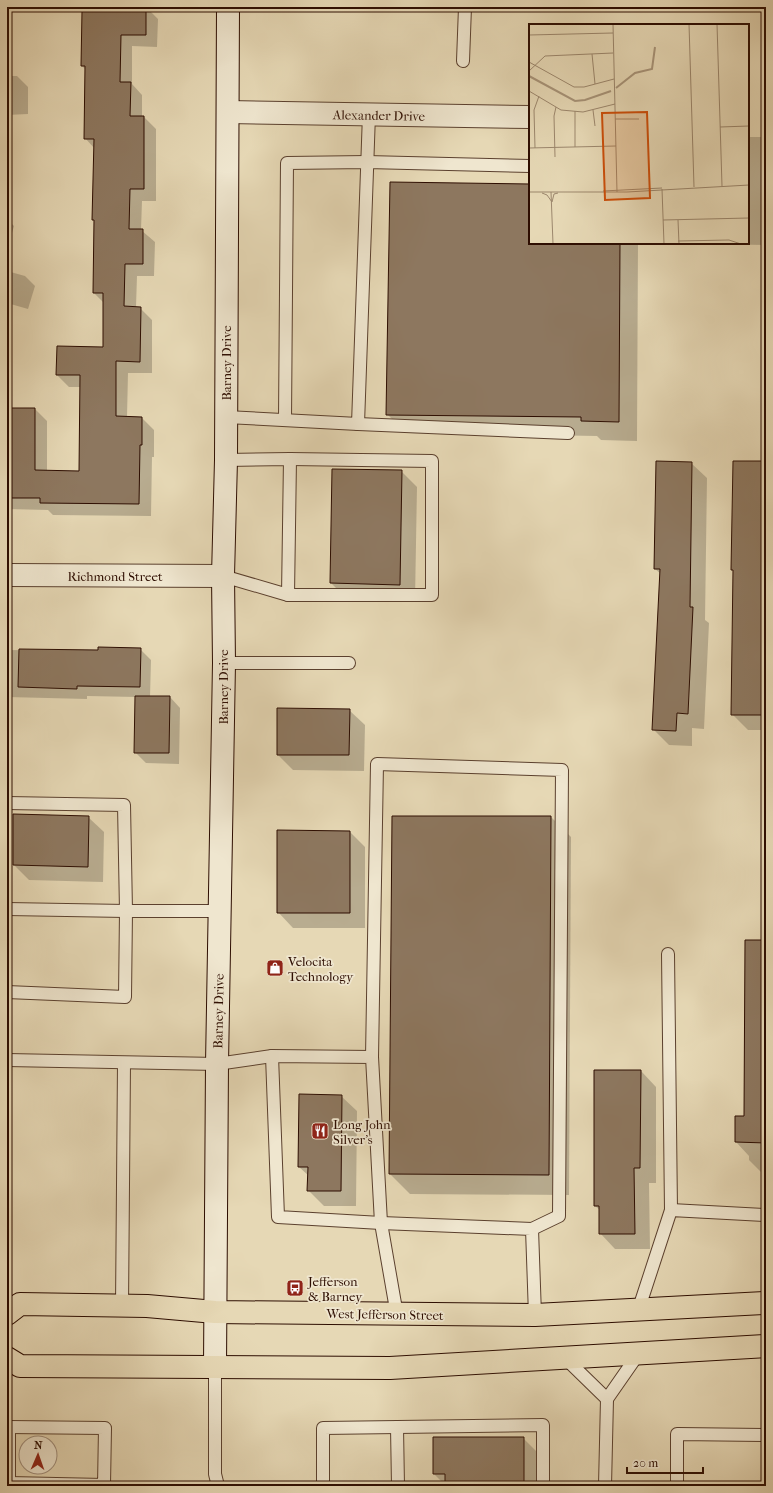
<svg xmlns="http://www.w3.org/2000/svg" width="773" height="1493" viewBox="0 0 773 1493" font-family="'IM FELL French Canon',serif">
<style>
.shadow{fill:#0003}
.building{fill:#8d775f;stroke:#2d0d01}
.lines{fill:none;stroke-linecap:round;stroke-linejoin:round}
.lane-casing{stroke:#5b402e;stroke-width:14}
.street-casing{stroke:#5b402e;stroke-width:24}
.secondary-casing{stroke:#2d0d01;stroke-width:24}
.primary-casing{stroke:#2d0d01;stroke-width:24}
.lane{stroke:#efe6cf;stroke-width:12}
.street{stroke:#efe6cf;stroke-width:22}
.secondary{stroke:#efe6cf;stroke-width:22}
.primary{stroke:#e6d8b5;stroke-width:22}
.labels{text-anchor:middle;stroke-width:3.5;stroke-linejoin:round;paint-order:stroke}
.street-label{font-size:13px;fill:#2d0d01;stroke:#efe6cf}
.poi-label{font-size:13px;fill:#2d0d01;stroke:#efe6cf;text-anchor:start}
.inset-river{fill:none;stroke:#a79378;stroke-width:2}
.inset-road{fill:none;stroke:#9c876d;stroke-width:1}
.view{fill:#cc4e0a;fill-opacity:0.15;stroke:#cc4e0a;stroke-width:2}
.inset-edge{fill:none;stroke:#2d0d01;stroke-width:2}
</style>
<rect width="100%" height="100%" fill="#e6d8b5"/>
<filter id="stains"><feTurbulence type="fractalNoise" baseFrequency=".005" numOctaves="4"/><feColorMatrix values="0 0 0 0 .2 0 0 0 0 .09 0 0 0 0 .02 0 0 0 .5 -.17"/></filter>
<radialGradient id="worn" r=".72"><stop offset=".6" stop-color="#630" stop-opacity="0"/><stop offset="1" stop-color="#630" stop-opacity=".3"/></radialGradient>
<g class="shadow">
<path d="M109 7H146L158 19 157 47 132 46V84L142 95V117H144L156 129V201H142L141 230 155 242 154 276H137L136 307 140 308 152 320V373H128L127 417 142 418 154 430V457H152L151 516 53 515 48 510 7 509V409H35L47 421V471L80 472 81 387H69L57 375 104 348V303L94 293 95 149 85 138 86 70 82 66 109 12Z"/>
<path d="M7 76H17L28 87V114L7 115Z"/>
<path d="M748 137H766V245L710 244 709 243H748Z"/>
<path d="M530 185V243H638L637 441 601 440 597 436 406 433 387 414Z"/>
<path d="M7 215V219L14 226 7 250Z"/>
<path d="M7 271 25 276 35 286 28 309 7 303Z"/>
<path d="M766 462V730H748L732 714 734 571 732 570Z"/>
<path d="M691 463 707 478 705 620 709 623 704 729 692 728V746L669 745 653 729 661 574 655 569Z"/>
<path d="M333 470 401 471 417 487 415 600 347 599 331 583Z"/>
<path d="M140 649 151 660 150 697H170L180 708 179 764 146 763 135 752 136 697 87 696V699L7 697V650L98 651Z"/>
<path d="M349 710 365 725 364 771 293 770 278 755Z"/>
<path d="M88 817 104 832 103 882 29 880 14 865Z"/>
<path d="M551 817 571 837 569 1195 410 1194 390 1174Z"/>
<path d="M350 832 365 847V928H293L278 912Z"/>
<path d="M766 941V1177L749 1160V1156L736 1142 745 1117Z"/>
<path d="M641 1071 656 1087V1183H649L650 1249H615L600 1233V1210L595 1206Z"/>
<path d="M341 1096 357 1111 356 1206H324L308 1190 309 1176 299 1167Z"/>
<path d="M434 1438H523L539 1454V1486H446L434 1474Z"/>
</g>
<g class="building">
<path d="M108 7H146V35H121L120 82H131L130 116H144V189H130L129 229H143V264H125L124 306 141 307 140 362 116 361V416L142 417V445H140L139 504 40 503V498H7V408H35V470L79 471 80 375H56L57 346 103 347V293H93L94 220H92L94 139H84L85 66H81L82 11H108Z"/>
<path d="M390 182 530 184V243H620L619 422 581 421V417L386 415Z"/>
<path d="M656 461 692 462 690 607H693L688 714 677 713 676 731 652 730 660 569H654Z"/>
<path d="M733 461H766V715H731L733 570H731Z"/>
<path d="M332 469 402 470 400 585 330 583Z"/>
<path d="M98 647 141 648 140 687 77 686V689L18 687 19 649 98 650Z"/>
<path d="M135 696H170L169 753H134Z"/>
<path d="M277 708 350 709 349 755H277Z"/>
<path d="M13 814 89 816 88 867 13 865Z"/>
<path d="M392 816H551L549 1175 389 1174Z"/>
<path d="M277 830 350 831V913H277Z"/>
<path d="M745 940H766V1143L735 1142V1116H744Z"/>
<path d="M594 1070H641L640 1168H634L635 1234H599V1206H594Z"/>
<path d="M299 1094 342 1095 341 1191H307L308 1167H298Z"/>
<path d="M433 1437H524V1486H445V1474H433Z"/>
</g>
<g class="lines">
<g class="lane-casing">
<g id="lane">
<path d="M463 61 465 7"/>
<path d="M226 417 358 424 369 114"/>
<path d="M285 420 287 163 367 162 530 166"/>
<path d="M358 424 568 433"/>
<path d="M223 576 288 595 290 459 226 460"/>
<path d="M288 595H432V461L290 459"/>
<path d="M224 663H349"/>
<path d="M7 803 124 805 126 911 7 909"/>
<path d="M668 954 671 1210"/>
<path d="M7 992 125 997 126 911H220"/>
<path d="M272 1056 278 1217 381 1223 532 1229 535 1315"/>
<path d="M372 1057 377 764 562 770 559 1216 532 1229"/>
<path d="M7 1060 217 1064 272 1056 372 1057 381 1223 397 1315"/>
<path d="M122 1307 124 1063"/>
<path d="M638 1311 671 1210 766 1215"/>
<path d="M566 1359 607 1399 639 1353"/>
<path d="M215 1367V1474L218 1486"/>
<path d="M7 1427H9V1486"/>
<path d="M397 1427 398 1486"/>
<path d="M9 1483 104 1485 105 1428 9 1427"/>
<path d="M323 1486V1428L543 1425V1486"/>
<path d="M605 1486 607 1399"/>
<path d="M677 1486V1434L766 1435"/>
</g>
</g>
<g class="street-casing">
<g id="street">
<path d="M228 112 530 117"/>
<path d="M7 575 223 576"/>
</g>
</g>
<g class="secondary-casing">
<path id="secondary" d="M215 1367 217 1064 224 663 223 576 226 460 228 7"/>
</g>
<g class="primary-casing">
<g id="primary">
<path d="M7 1314 20 1304 147 1306 215 1312 535 1315 766 1303"/>
<path d="M7 1358 20 1366 390 1368 766 1346"/>
</g>
</g>
<use href="#lane" class="lane"/>
<use href="#street" class="street"/>
<use href="#secondary" class="secondary"/>
<use href="#primary" class="primary"/>
</g>
<defs>
<g id="shop-square" transform="scale(0.9)"><rect x="-9" y="-9" width="18" height="18" rx="4" fill="#8f2418" stroke="#efe6cf"/><path d="M-5-2.5h2.3a2.7 3.5 0 0 1 5.4 0H5L5.5 6h-11ZM-1.5-2.5h3a1.5 2.3 0 0 0-3 0Z" fill="#fff"/></g>
<g id="restaurant-square" transform="scale(0.9)"><rect x="-9" y="-9" width="18" height="18" rx="4" fill="#8f2418" stroke="#efe6cf"/><path d="M-5-6h1v4h1v-4h1v4h1v-4h1v5L-1.5 .5V6h-2V.5L-5-1ZM5-6V6H3V1.5H1.5Q1.5-4 5-6Z" fill="#fff"/></g>
<g id="bus-square" transform="scale(0.9)"><rect x="-9" y="-9" width="18" height="18" rx="4" fill="#8f2418" stroke="#efe6cf"/><path d="M-5-6H5V4H4V6H2V4H-2V6H-4V4H-5ZM-3.5-4V0h7V-4ZM-3.5 1.2v1.5H-2V1.2ZM2 1.2v1.5H3.5V1.2Z" fill="#fff"/></g>
</defs>
<g fill-rule="evenodd">
<use href="#shop-square" x="275" y="968"/>
<use href="#restaurant-square" x="320" y="1131"/>
<use href="#bus-square" x="295" y="1288"/>
</g>
<g class="labels">
<g class="street-label">
<text transform="translate(379 115) rotate(1)" y="5">Alexander Drive</text>
<text transform="translate(226 363) rotate(-90)" y="5">Barney Drive</text>
<text x="115" y="581">Richmond Street</text>
<text transform="translate(223 687) rotate(-90)" y="5">Barney Drive</text>
<text transform="translate(218 1011) rotate(-89)" y="5">Barney Drive</text>
<text transform="translate(385 1314) rotate(1)" y="5">West Jefferson Street</text>
</g>
<g class="poi-label">
<text x="288" y="966">Velocita<tspan x="288" dy="15">Technology</tspan></text>
<text x="333" y="1129">Long John<tspan x="333" dy="15">Silver's</tspan></text>
<text x="308" y="1286">Jefferson<tspan x="308" dy="15">&amp; Barney</tspan></text>
</g>
</g>
<g transform="translate(529 24)">
<rect width="220" height="220" fill="#e6d8b5"/>
<path class="inset-river" d="M0 52 46 77 56 76 82 67M87 64 106 49 123 45 126 23"/>
<path class="inset-road" d="M84 0 88 168M160 0 165 163M188 0 193 162M0 11 84 9M63 30 66 60M0 38 45 63H55L85 55M0 47 16 32 84 29M0 67 32 86 54 88 86 80M64 86 66 102M46 87V123M86 95H110M191 103 220 102M0 124 87 122M6 124 5 86 10 72M26 133 25 92 27 83M133 165 135 220M74 167 133 164M0 168H98L220 161M22 168 24 220M13 169 18 171 23 178M23 178 25 170 29 169M134 196 220 194M149 196 150 220M149 217 200 216 212 220"/>
<path class="view" d="M118 88 121 174 76 176 73 89Z"/>
<rect width="220" height="220" class="inset-edge"/>
</g>
<rect width="773" height="1493" fill="none" stroke="#e6d8b5" stroke-width="24"/>
<rect x="8" y="8" width="757" height="1477" fill="none" stroke="#2d0d01" stroke-width="2"/>
<rect x="12" y="12" width="749" height="1469" fill="none" stroke="#2d0d01"/>
<g transform="translate(38 1455) rotate(2)"><circle r="19" fill="#efe6cf" stroke="#a18f7d"/>
<path d="M0-3L7 15L0 10L-7 15Z" fill="#8f2418"/>
<text y="-6" font-size="11" font-weight="bold" text-anchor="middle" fill="#2d0d01">N</text>
</g>
<path d="M627 1467v6h76v-6" fill="none" stroke="#2d0d01" stroke-width="2"/>
<text x="633" y="1467" font-size="12" fill="#2d0d01" stroke="#efe6cf" stroke-width="3" paint-order="stroke">20 m</text>
<rect width="100%" height="100%" filter="url(#stains)"/>
<rect width="100%" height="100%" fill="url(#worn)"/>
</svg>
